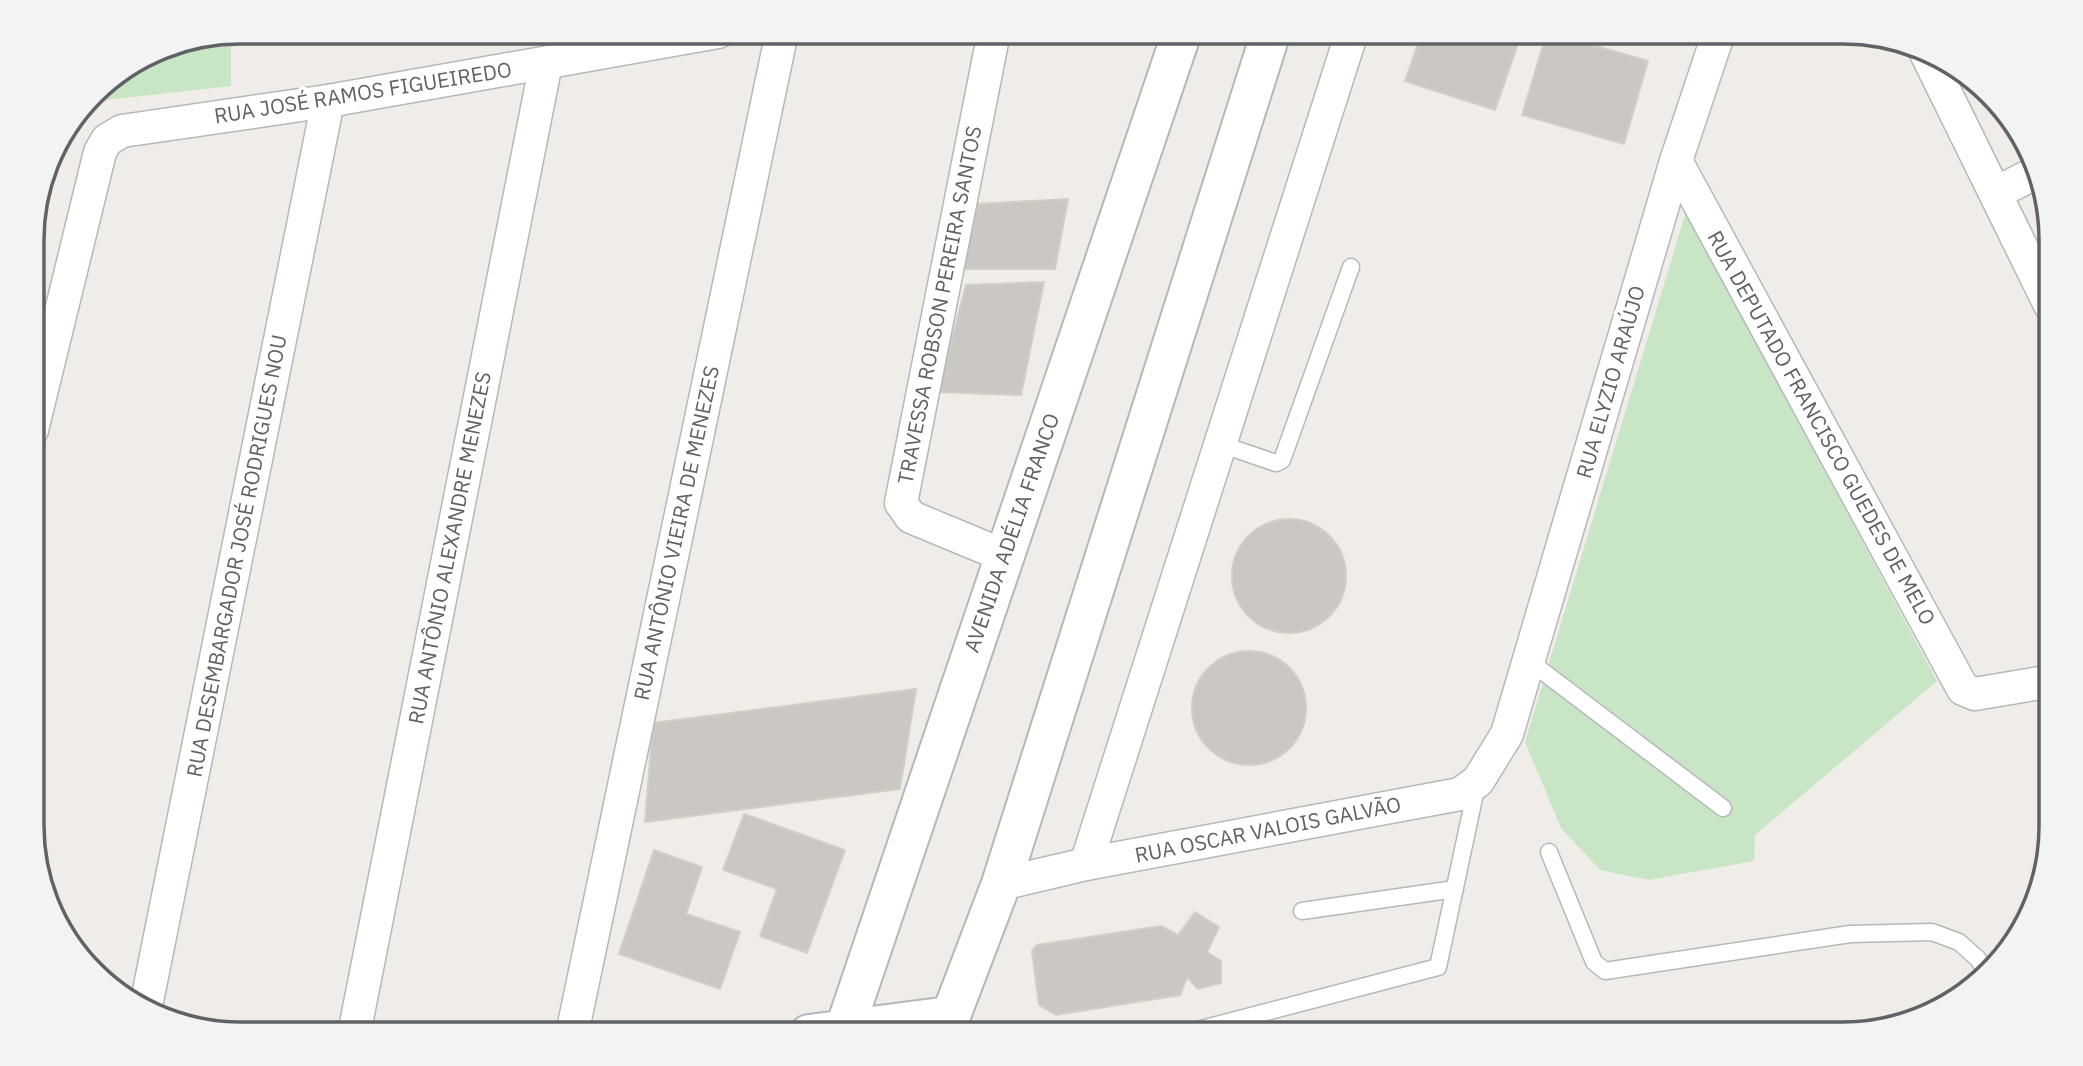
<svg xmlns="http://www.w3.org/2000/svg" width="2083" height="1066" viewBox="0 0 2083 1066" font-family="'IBM Plex Sans',sans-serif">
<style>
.green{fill:#c8e5c6}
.building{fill:#cbc8c4;stroke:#d4cfc6;stroke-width:2}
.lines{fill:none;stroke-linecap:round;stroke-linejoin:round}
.lane-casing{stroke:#b5b8bb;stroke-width:19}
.street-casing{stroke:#b5b8bb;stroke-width:35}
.secondary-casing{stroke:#b4b7bb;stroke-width:42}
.lane{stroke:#fff;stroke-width:16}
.street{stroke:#fff;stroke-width:32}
.secondary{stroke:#fff;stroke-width:38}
.labels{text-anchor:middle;stroke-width:7;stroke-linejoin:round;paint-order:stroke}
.street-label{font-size:21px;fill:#5f6366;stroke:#fff}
.rim{fill:none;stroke:#5f6366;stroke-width:3.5}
</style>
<rect width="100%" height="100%" fill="#f0ede8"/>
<g class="green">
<path d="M231 33V86L87 102 102 83 160 47Z"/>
<path d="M1686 212 1937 681 1755 835 1754 861 1649 880 1600 870 1561 828 1525 742Z"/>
</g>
<g class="building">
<path d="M1422 32H1522L1495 110 1405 81Z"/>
<path d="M1547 32 1648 61 1624 144 1522 115Z"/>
<path d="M1068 199 1055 269H961L976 204Z"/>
<path d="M1044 282 1021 395 938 392 966 285Z"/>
<circle cx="1289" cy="576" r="57"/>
<circle cx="1249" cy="708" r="57"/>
<path d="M916 689 900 789 645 822 653 723Z"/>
<path d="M744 814 845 850 807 953 760 936 777 889 723 870Z"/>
<path d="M654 850 702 867 686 914 740 932 720 989 619 954Z"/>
<path d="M1195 912 1219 927 1207 952 1221 961V983L1198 989 1187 977 1180 995 1056 1015 1039 1005 1032 951 1037 945 1161 926 1178 935Z"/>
</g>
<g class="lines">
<g class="lane-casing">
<g id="lane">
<path d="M1220 444 1276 463 1282 460 1351 267"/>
<path d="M1529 661 1723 808"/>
<path d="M1549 852 1594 962 1605 971 1850 934 1932 932 1959 942 1978 959 1985 970"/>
<path d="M1302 911 1455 889"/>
<path d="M1182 1034 1438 967 1477 784"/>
</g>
</g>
<g class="street-casing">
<g id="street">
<path d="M994 32 901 503 911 517 1005 556"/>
<path d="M1925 51 2050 305"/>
<path d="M1676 161 1963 689 1975 694 2051 681"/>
<path d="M1996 193 2035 173"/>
<path d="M32 430 100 152 107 140 122 131 328 101 718 32"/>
<path d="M1086 864 1352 32"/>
<path d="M1001 884 1086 864 1460 794 1478 781 1507 734 1676 161 1719 32"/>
<path d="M145 1011 328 101"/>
<path d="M354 1034 546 63"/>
<path d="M572 1034 782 32"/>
</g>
</g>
<g class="secondary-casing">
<g id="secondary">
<path d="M809 1034 949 1016"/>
<path d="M843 1034 1182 32"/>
<path d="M944 1034 1001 884 1271 32"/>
</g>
</g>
<use href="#lane" class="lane"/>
<use href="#street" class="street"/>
<use href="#secondary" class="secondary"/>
</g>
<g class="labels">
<g class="street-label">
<text transform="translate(363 93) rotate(-9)" y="7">RUA JOSÉ RAMOS FIGUEIREDO</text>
<text transform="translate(940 305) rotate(-79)" y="7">TRAVESSA ROBSON PEREIRA SANTOS</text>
<text transform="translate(1611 382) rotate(-74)" y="7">RUA ELYZIO ARAÚJO</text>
<text transform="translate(1821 428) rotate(61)" y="7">RUA DEPUTADO FRANCISCO GUEDES DE MELO</text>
<text transform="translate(677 533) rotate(-78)" y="7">RUA ANTÔNIO VIEIRA DE MENEZES</text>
<text transform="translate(1012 533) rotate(-71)" y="7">AVENIDA ADÉLIA FRANCO</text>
<text transform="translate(450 548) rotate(-79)" y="7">RUA ANTÔNIO ALEXANDRE MENEZES</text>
<text transform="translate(237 556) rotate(-79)" y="7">RUA DESEMBARGADOR JOSÉ RODRIGUES NOU</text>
<text transform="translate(1268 830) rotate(-11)" y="7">RUA OSCAR VALOIS GALVÃO</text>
</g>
</g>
<path d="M0 0H2083V1066H0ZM240 44H1843A196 196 0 0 1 2039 240V826A196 196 0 0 1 1843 1022H240A196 196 0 0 1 44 826V240A196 196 0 0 1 240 44Z" fill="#f2f3f3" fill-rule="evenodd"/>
<path class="rim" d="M240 44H1843A196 196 0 0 1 2039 240V826A196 196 0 0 1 1843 1022H240A196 196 0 0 1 44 826V240A196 196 0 0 1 240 44Z"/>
</svg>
